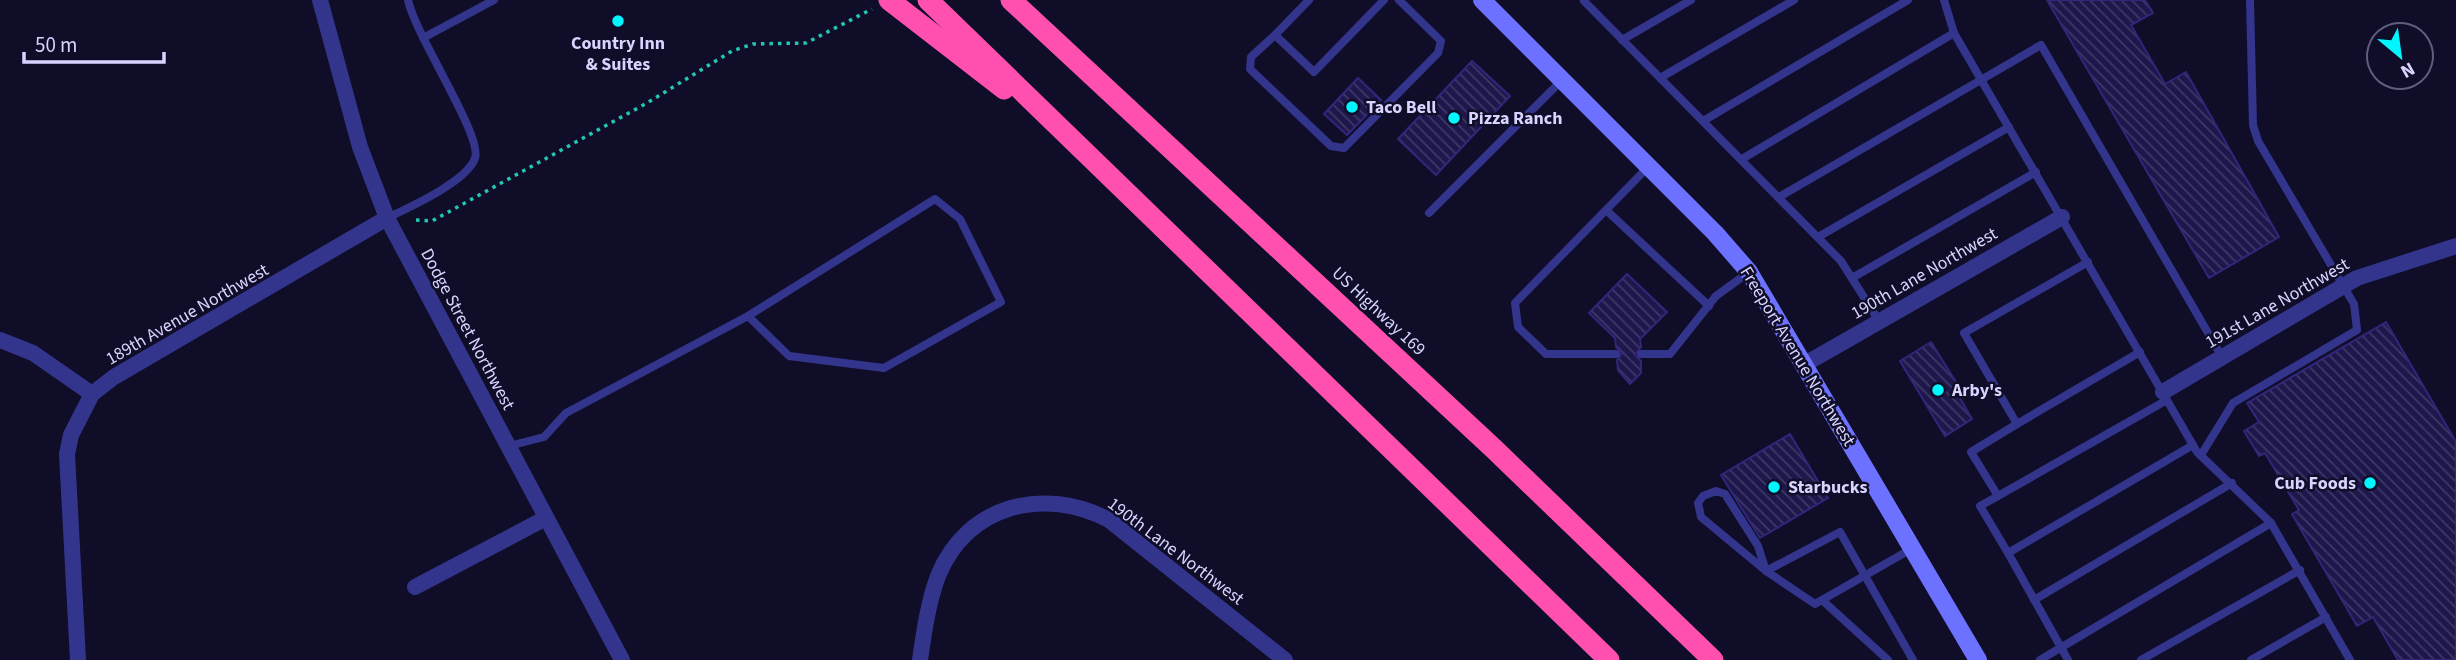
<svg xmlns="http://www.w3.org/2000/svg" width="2456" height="660" viewBox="0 0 2456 660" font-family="'Source Sans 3',sans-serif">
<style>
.building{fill:url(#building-back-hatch);stroke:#31267b;stroke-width:2}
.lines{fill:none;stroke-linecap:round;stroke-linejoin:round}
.path{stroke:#22c7b2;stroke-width:3.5;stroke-dasharray:3.5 5;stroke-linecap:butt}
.lane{stroke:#33358d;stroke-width:8}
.street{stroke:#33358d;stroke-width:16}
.secondary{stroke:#6c72ff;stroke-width:18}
.highway{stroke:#ff50b0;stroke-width:21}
.poi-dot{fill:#01f6ff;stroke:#100d29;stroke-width:2.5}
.labels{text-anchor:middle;stroke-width:5;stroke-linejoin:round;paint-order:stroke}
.poi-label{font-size:18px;font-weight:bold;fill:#d7d5ff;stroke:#100d29;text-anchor:start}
.street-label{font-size:18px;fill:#d7d5ff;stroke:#100d29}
</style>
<defs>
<pattern id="building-back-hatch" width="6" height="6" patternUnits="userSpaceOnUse" patternTransform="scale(1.75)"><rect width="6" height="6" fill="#1e174c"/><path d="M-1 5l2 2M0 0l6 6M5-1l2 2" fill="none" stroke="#3e3867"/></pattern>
</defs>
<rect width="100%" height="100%" fill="#100d29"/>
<g class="building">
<path d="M2047 0H2145L2153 13 2131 25 2165 84 2186 72 2279 237 2209 278Z"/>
<path d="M1472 61 1510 96 1436 175 1398 139Z"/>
<path d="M1358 78 1381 100 1347 135 1324 114Z"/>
<path d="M1627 274 1667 312 1640 339 1641 347 1635 355 1641 361V373L1630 384 1618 370 1617 360 1622 353 1616 347 1615 338 1589 313Z"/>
<path d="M2386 322 2456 442V660H2398L2373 617 2357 626 2292 514 2299 510 2265 453 2259 456 2244 431 2259 422 2247 403Z"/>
<path d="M1931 342 1959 387 1957 393 1972 419 1945 436 1900 361Z"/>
<path d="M1790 434 1828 498 1760 538 1721 475Z"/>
</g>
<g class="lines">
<path class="path" d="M416 220 432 221 647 103 732 51 753 44 806 43 872 9"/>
<g class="lane">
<path d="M1309 0 1275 35 1314 72 1384 0"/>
<path d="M1944 0 1954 33 2197 452 2271 523 2350 660"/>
<path d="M1584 1 1841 261 1879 321"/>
<path d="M1275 35 1251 57 1250 69 1331 146 1344 148 1438 53 1441 41 1399 0"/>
<path d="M423 38 494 0"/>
<path d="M1622 40 1691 0"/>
<path d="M1660 78 1794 0"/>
<path d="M1703 121 1908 0"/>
<path d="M1742 159 1954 33"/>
<path d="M1779 197 2041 45 2222 357"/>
<path d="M1606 210 1709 306"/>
<path d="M1429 213 1562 80"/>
<path d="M387 218C408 208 468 181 475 158 483 136 415 35 408 0"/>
<path d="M1818 237 2009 127"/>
<path d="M1852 278 2036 172"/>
<path d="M1616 354H1546L1518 327 1515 303 1649 166"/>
<path d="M1641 354H1670L1716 296 1749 272"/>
<path d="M2017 424 2140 352"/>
<path d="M509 446 544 437 566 413 748 316 935 199 960 219 1001 302 884 368 789 356 748 316"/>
<path d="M2201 455 2233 403 2357 330 2354 304 2258 141 2253 125 2250 0"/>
<path d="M1998 496 2167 400"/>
<path d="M2008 553 1980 506 1998 496 1971 452 2017 424 1964 333 2088 262"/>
<path d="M1766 571 1758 546 1725 494 1716 491 1703 496 1698 503 1701 517 1766 571 1815 604 1913 548"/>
<path d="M1766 571 1840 532 1913 660"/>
<path d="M1822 600 1888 660"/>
<path d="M2034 600 2232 483"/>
<path d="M2040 660 2271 523"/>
<path d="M2068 660 2008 553 2193 445"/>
<path d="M2141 660 2300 570"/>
<path d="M2251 660 2326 617"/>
</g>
<g class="street">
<path d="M320 0 360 147 387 218 622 660"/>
<path d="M0 340 33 353 92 394"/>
<path d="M1805 364 2062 217"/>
<path d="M2163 392 2357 278 2456 246"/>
<path d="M415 587 546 518"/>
<path d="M78 660 67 454 71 435 92 394 114 377 387 218"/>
<path d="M920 660C924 632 928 603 938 576 967 504 1045 486 1109 520L1285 660"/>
</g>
<path class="secondary" d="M1482 0 1715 233 1749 272 1978 660"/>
<g class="highway">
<path d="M889 0 1004 89"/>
<path d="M928 0 1609 660"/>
<path d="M1011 0 1493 448 1713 660"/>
</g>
</g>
<g class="poi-dot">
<circle cx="618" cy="21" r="7"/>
<circle cx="1352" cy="107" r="7"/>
<circle cx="1454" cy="118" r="7"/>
<circle cx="1938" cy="390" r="7"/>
<circle cx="2370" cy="483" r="7"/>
<circle cx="1774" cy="487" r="7"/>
</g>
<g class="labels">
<g class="poi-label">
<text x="618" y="49" text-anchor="middle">Country Inn<tspan x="618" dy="21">&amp; Suites</tspan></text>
<text x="1366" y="113">Taco Bell</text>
<text x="1468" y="124">Pizza Ranch</text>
<text x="1952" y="396">Arby's</text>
<text x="2356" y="489" text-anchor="end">Cub Foods</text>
<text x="1788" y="493">Starbucks</text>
</g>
<g class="street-label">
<text transform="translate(1924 273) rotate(-30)" y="6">190th Lane Northwest</text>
<text transform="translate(2277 303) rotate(-30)" y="6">191st Lane Northwest</text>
<text transform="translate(1379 311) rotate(43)" y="6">US Highway 169</text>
<text transform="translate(187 314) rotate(-30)" y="6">189th Avenue Northwest</text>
<text transform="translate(468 329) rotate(62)" y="6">Dodge Street Northwest</text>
<text transform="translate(1798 356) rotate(59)" y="6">Freeport Avenue Northwest</text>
<text transform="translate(1176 551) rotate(37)" y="6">190th Lane Northwest</text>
</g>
</g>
<g transform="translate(2400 56) rotate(151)"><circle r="33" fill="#100d29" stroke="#605d7f" stroke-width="2"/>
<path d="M0-5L12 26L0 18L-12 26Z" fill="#01f6ff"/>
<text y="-10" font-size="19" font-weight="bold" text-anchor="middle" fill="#d7d5ff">N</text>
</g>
<path d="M24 52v10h140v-10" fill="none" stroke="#d7d5ff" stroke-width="3.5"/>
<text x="35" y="52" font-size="21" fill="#d7d5ff" stroke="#100d29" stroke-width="5" paint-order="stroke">50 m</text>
</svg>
